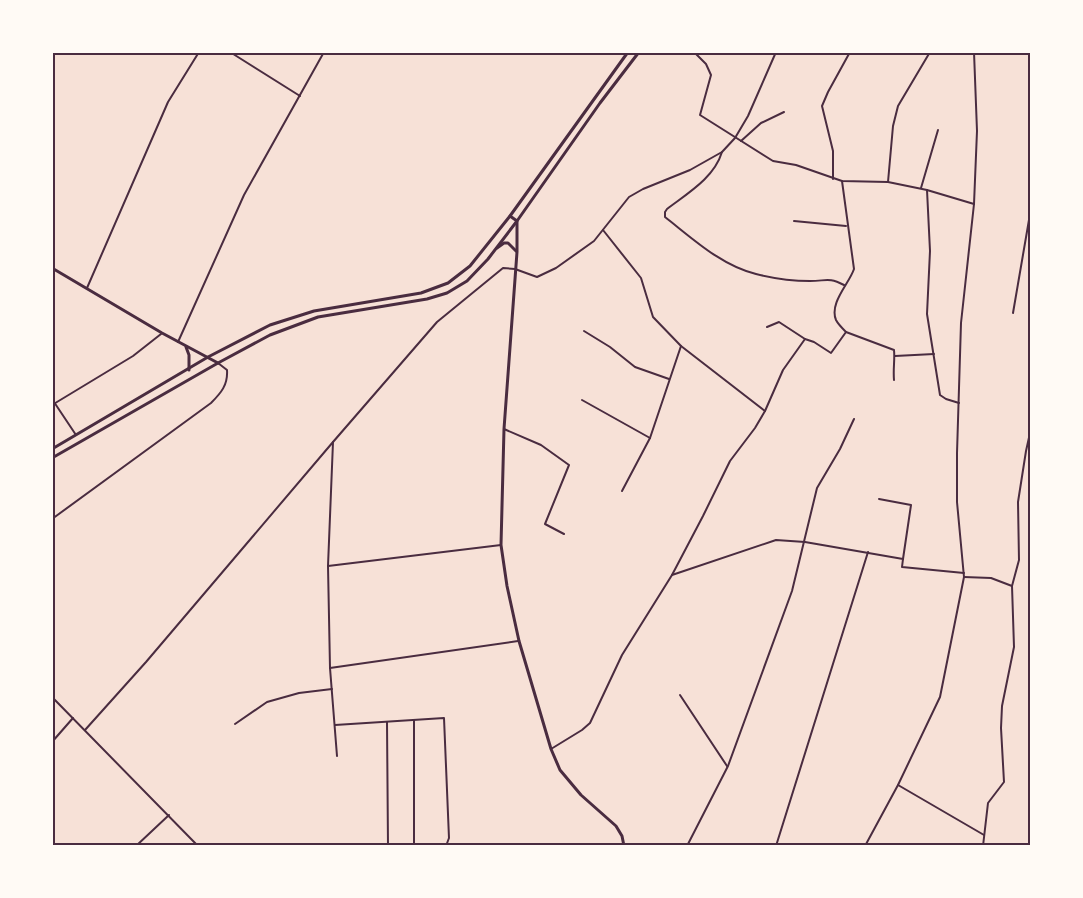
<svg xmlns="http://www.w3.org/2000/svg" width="1083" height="898" viewBox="0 0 1083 898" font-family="'Fira Sans',sans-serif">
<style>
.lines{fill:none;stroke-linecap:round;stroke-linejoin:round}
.minor{stroke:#4a2c40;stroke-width:2}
.secondary{stroke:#4a2c40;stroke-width:3}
.primary{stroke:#4a2c40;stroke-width:3}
.neatline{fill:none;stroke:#4a2c40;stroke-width:2}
</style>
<rect width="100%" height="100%" fill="#f7e1d7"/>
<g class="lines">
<g class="minor">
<path d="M230 52 300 96"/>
<path d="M694 52 706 64 711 75 700 115 773 161 796 165 842 181 888 182 927 190 974 204"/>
<path d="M741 141 761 123 784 112"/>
<path d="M722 152C714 178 688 193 667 209L665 212V217C693 239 722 266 756 274 772 278 795 281 810 281 827 281 828 277 844 285"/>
<path d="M833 179V151L822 106 828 92 850 52"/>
<path d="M888 182 893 126 898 106 930 52"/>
<path d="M921 188 938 130"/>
<path d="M927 190 930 251 927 314 940 395 946 399 959 403"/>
<path d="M794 221 846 226"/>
<path d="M603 230 641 278 653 317 681 346 765 411"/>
<path d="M87 288 168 102 199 52"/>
<path d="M1013 313 1030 214"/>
<path d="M767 327 779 322 805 339"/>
<path d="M584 331 610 347 635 367 669 379"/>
<path d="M846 332 894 350C895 360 893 368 894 380"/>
<path d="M178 342 244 195 324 52"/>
<path d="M895 356 934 354"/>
<path d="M52 399 76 435"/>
<path d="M582 400 650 438"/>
<path d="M52 405 133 356 161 334"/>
<path d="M504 429 541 445 569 465 545 524 564 534"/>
<path d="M333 442 328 566 330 668 337 756"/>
<path d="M622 491 650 438 681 346"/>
<path d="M879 499 911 505 903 559"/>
<path d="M52 519 211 403C221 393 228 385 227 370L218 363"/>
<path d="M328 566 501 545"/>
<path d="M672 575 776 540 805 542 903 559 902 567 964 573"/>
<path d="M964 577 991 578 1012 586"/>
<path d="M330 668 518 641"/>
<path d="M680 695 727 766"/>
<path d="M52 697 198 846"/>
<path d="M414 720V846"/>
<path d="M387 722 388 846"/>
<path d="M235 724 267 702 299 693 332 689"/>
<path d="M335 725 444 718 449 838 446 846"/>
<path d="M85 730 146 662 333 442 437 322 503 268 515 269 537 277 556 268 594 241 629 197 643 189 690 170 722 152 735 138 748 116 776 52"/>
<path d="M52 742 73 718"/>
<path d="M551 749 582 730 590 723 622 655 672 575 703 516 730 461 755 428 765 411 783 370 805 339 814 342 831 353 846 332C843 329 838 324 836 320 829 303 849 284 854 269L842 181"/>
<path d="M898 785 984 835"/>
<path d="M136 846 169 815"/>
<path d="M687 846 728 766 792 591 817 488 840 449 854 419"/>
<path d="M776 846 868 552"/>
<path d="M865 846 898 785 940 697 964 577 957 502V453L961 323 974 204 977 131 974 52"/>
<path d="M983 846 988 803 1004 782 1001 728 1002 706 1014 647 1012 586 1019 560 1018 502 1026 451 1030 433"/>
</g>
<g class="secondary">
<path d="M510 216 517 221V252L504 429 501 545 507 586 519 641 551 749 560 770 581 795 616 826 622 836 624 846"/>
<path d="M497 248 504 243H508L516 251"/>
<path d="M52 268 162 333 218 363"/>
<path d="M186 347 189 355V370"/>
</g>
<g class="primary">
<path d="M52 449 208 357 270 325 314 311 421 293 448 283 470 266 510 216 628 52"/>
<path d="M52 458 218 363 270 335 318 317 427 299 447 293 467 281 488 259 517 221 600 103 639 52"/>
</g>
</g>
<rect width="1083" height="898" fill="none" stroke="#fffaf5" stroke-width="108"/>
<rect x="54" y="54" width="975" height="790" class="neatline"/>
</svg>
